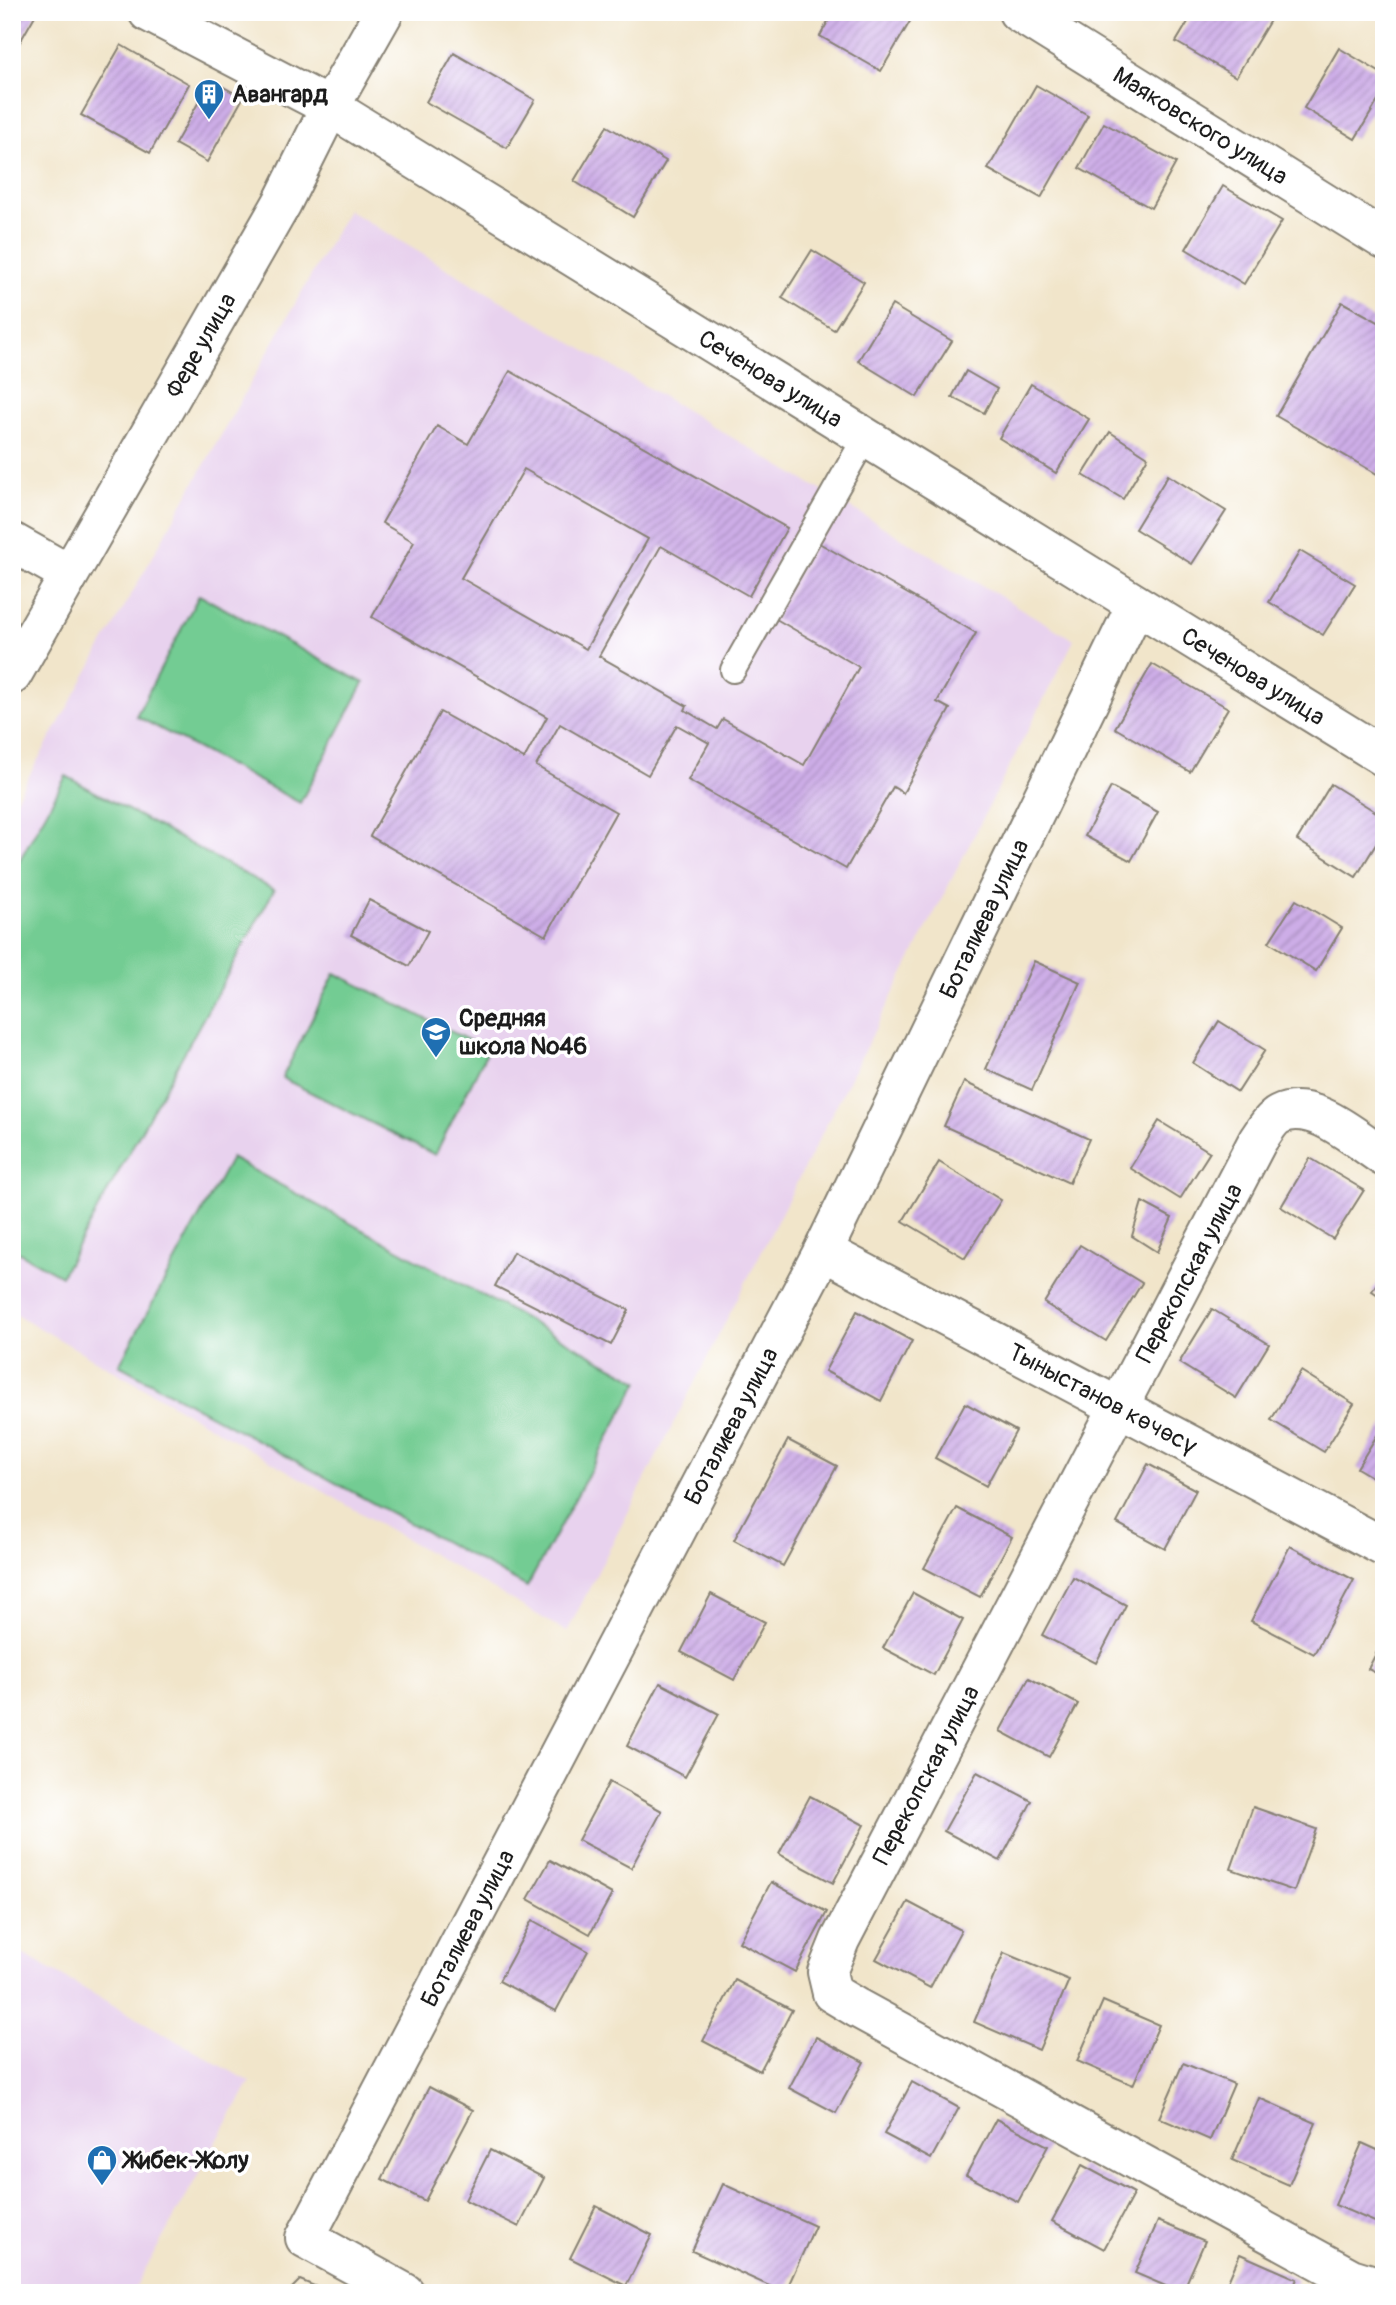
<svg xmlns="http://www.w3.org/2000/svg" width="1396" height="2305" viewBox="0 0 1396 2305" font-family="Pangolin,sans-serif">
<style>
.built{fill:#e8d2ee}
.green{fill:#73cc93;stroke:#487458;stroke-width:2}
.building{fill:url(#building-hatch);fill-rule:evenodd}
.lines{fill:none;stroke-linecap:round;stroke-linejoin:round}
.service-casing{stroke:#868073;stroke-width:28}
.minor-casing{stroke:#868073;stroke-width:42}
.tertiary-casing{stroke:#868073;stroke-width:42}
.service{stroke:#fff;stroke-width:24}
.minor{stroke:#fff;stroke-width:38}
.tertiary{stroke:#fff;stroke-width:38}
.labels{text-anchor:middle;stroke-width:7;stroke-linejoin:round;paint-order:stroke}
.poi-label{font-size:24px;font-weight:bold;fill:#1c1c1c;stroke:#fff;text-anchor:start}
.street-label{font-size:24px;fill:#1c1c1c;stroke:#fff}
</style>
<defs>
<pattern id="building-hatch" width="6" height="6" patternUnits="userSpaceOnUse" patternTransform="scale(1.75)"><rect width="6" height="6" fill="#cdade7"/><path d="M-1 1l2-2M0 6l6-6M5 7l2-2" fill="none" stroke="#af94c6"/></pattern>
</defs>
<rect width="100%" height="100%" fill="#fff"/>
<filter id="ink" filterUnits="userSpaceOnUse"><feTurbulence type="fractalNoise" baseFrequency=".0143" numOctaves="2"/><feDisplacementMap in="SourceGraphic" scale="14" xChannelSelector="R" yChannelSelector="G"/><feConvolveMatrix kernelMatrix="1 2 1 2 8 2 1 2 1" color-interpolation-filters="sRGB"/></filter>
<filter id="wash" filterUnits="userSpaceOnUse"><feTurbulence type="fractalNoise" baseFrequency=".00686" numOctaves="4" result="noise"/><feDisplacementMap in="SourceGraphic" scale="28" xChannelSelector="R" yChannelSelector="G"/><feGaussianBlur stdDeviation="1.57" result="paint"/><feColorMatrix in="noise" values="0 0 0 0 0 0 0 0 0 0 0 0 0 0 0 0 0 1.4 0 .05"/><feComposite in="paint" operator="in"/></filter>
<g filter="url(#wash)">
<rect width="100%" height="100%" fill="#f1e5ca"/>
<g class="built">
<path d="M348 210 1074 640 567 1632 12 1312V806Z"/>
<path d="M12 1948 250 2082 132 2293H12Z"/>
</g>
<g class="green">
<path d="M199 595 364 683 300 803 136 716Z"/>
<path d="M66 776 274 890 61 1276 12 1249V874Z"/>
<path d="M335 973 488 1050 435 1155 282 1078Z"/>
<path d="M231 1158 639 1381 527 1587 119 1365Z"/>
</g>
<g id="blocks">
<g class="building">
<path d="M12 12H37L12 56Z"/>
<path d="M833 12H903L912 18 881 71 820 36Z"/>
<path d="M1194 12H1275L1236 77 1176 42Z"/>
<path d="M121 45 189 84 150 153 81 115Z"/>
<path d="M1339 48 1384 75V91L1355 139 1304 108Z"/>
<path d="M454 53 535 100 507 148 426 102Z"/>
<path d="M211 80 243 98 207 162 175 144Z"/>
<path d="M1036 85 1088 115 1041 198 988 169Z"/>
<path d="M1104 123 1176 163 1151 208 1079 168Z"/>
<path d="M607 126 666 161 633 217 574 181Z"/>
<path d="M1223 186 1282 221 1244 284 1186 249Z"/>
<path d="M812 250 864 282 834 330 782 298Z"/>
<path d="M1342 302 1384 325V478L1276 416Z"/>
<path d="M892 305 952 341 917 397 858 361Z"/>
<path d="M510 371 787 528 749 596 661 546 599 656 687 706 685 710 717 729 723 719 804 765 859 667 776 619 819 543 976 633 937 702 950 709 903 793 893 787 846 869 688 780 709 743 677 725 648 775 560 724 536 766 616 812 546 936 370 836 440 712 524 759 547 717 372 617 414 542 382 523 437 426 468 444ZM524 469 648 539 586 649 461 578Z"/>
<path d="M966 371 997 389 984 413 952 397Z"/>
<path d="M1031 384 1089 419 1056 473 999 438Z"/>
<path d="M1110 432 1148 457 1123 499 1083 475Z"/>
<path d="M1168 475 1226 511 1192 564 1135 529Z"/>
<path d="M1300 551 1355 584 1323 635 1269 602Z"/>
<path d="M1152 664 1228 708 1190 772 1115 728Z"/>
<path d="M1331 784 1384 817V831L1356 877 1297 840Z"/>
<path d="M1111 787 1158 812 1131 861 1085 836Z"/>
<path d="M369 900 428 931 409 966 351 935Z"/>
<path d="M1296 900 1342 928 1316 971 1269 942Z"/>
<path d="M1034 961 1080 982 1032 1090 986 1069Z"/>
<path d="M1219 1021 1265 1050 1238 1092 1193 1063Z"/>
<path d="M964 1082 1089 1139 1069 1183 944 1126Z"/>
<path d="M1159 1121 1210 1152 1180 1199 1130 1168Z"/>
<path d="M1310 1158 1364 1190 1333 1239 1281 1207Z"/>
<path d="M939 1162 1001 1200 965 1258 903 1221Z"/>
<path d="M1142 1202 1172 1218 1157 1252 1132 1236Z"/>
<path d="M1080 1245 1142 1283 1106 1341 1044 1303Z"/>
<path d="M513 1252 629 1310 611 1345 495 1286Z"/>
<path d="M1384 1272V1299L1372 1291Z"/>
<path d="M1212 1309 1269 1344 1236 1398 1179 1363Z"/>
<path d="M857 1311 912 1341 881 1401 825 1371Z"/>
<path d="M1301 1371 1354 1404 1324 1452 1271 1420Z"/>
<path d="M965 1403 1016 1431 986 1486 935 1458Z"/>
<path d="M1384 1424V1484L1357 1468Z"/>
<path d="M788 1440 837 1466 783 1566 734 1540Z"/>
<path d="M1148 1464 1196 1490 1165 1549 1117 1523Z"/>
<path d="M957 1508 1012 1537 980 1597 924 1568Z"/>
<path d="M1290 1546 1354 1580 1314 1654 1251 1621Z"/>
<path d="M1073 1577 1126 1605 1096 1663 1042 1635Z"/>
<path d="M913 1593 963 1620 934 1675 883 1648Z"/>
<path d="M711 1594 765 1622 734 1680 681 1652Z"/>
<path d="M1384 1638V1677L1368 1669Z"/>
<path d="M1029 1678 1078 1704 1049 1757 1000 1731Z"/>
<path d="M660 1683 719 1714 685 1777 627 1746Z"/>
<path d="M977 1772 1032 1801 1000 1861 944 1831Z"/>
<path d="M609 1782 662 1811 631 1868 578 1840Z"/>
<path d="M810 1796 864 1825 833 1883 779 1854Z"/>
<path d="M1253 1807 1316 1829 1294 1891 1231 1869Z"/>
<path d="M550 1860 612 1894 590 1934 528 1899Z"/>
<path d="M771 1882 827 1912 795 1972 739 1942Z"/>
<path d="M908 1902 961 1930 930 1988 876 1959Z"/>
<path d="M532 1920 588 1951 556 2011 499 1981Z"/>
<path d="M1004 1953 1069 1980 1039 2050 974 2022Z"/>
<path d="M735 1980 792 2010 760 2071 703 2041Z"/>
<path d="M1103 2001 1159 2025 1133 2085 1077 2061Z"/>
<path d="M816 2037 864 2062 836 2113 789 2088Z"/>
<path d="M1183 2063 1234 2084 1210 2140 1159 2118Z"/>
<path d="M912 2082 959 2108 931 2159 884 2134Z"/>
<path d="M429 2087 473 2110 425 2201 382 2179Z"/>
<path d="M1259 2098 1316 2123 1289 2185 1232 2160Z"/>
<path d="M996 2119 1048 2146 1018 2202 966 2175Z"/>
<path d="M1362 2143 1384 2153V2226L1335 2205Z"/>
<path d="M490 2150 544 2178 519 2227 465 2200Z"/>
<path d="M1082 2165 1134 2193 1104 2249 1052 2221Z"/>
<path d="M723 2184 815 2226 785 2293 692 2251Z"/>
<path d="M596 2206 652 2235 626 2286 570 2258Z"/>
<path d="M1158 2221 1205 2241 1182 2293 1135 2273Z"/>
<path d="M1240 2254 1297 2279 1291 2293H1223Z"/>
<path d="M300 2280 324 2290 323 2293H287Z"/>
</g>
</g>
</g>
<g filter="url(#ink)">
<use href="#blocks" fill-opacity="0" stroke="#868073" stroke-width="2"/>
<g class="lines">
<g class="service-casing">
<path id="service" d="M733 670 865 438"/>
</g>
<g class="minor-casing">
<g id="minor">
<path id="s1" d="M148 12 330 107 1384 757"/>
<path id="s2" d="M1018 12 1384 240"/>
<path d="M12 542 69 574"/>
<path d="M1384 1157C1357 1140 1313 1098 1279 1115 1271 1119 1263 1133 1258 1140L840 1940 827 1972 832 1993 857 2008 1351 2278 1384 2288"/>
<path id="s3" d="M823 1251 1384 1547"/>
<path id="s4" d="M405 2293 305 2238 823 1251 1136 605"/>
</g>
</g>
<g class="tertiary-casing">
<g id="tertiary">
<path id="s5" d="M12 675 282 203 330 107 384 12"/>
</g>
</g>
<use href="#service" class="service"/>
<use href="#minor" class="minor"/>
<use href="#tertiary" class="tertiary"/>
</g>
</g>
<defs>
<g id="building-pin" transform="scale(1.575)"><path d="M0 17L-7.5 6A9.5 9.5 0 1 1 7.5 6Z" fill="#1f6fb2" stroke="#fff"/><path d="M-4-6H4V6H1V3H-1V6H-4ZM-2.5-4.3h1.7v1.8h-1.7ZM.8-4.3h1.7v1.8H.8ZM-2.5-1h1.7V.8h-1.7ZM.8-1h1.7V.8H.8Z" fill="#fff"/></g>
<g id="school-pin" transform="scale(1.575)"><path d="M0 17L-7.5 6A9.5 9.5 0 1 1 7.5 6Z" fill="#1f6fb2" stroke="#fff"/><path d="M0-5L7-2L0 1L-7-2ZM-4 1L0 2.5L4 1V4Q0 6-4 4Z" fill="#fff"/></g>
<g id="shop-pin" transform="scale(1.575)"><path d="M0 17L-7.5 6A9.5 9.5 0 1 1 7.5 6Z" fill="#1f6fb2" stroke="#fff"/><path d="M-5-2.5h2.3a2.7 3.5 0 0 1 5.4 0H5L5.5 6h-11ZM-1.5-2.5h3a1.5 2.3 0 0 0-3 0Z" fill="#fff"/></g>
</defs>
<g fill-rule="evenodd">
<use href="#building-pin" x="209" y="94"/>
<use href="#school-pin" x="436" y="1032"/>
<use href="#shop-pin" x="102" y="2160"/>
</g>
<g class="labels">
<g class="poi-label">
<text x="232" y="102">Авангард</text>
<text x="459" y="1026">Средняя<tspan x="459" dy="28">школа №46</tspan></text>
<text x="125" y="2168">Жибек-Жолу</text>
</g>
<g class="street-label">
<text dy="8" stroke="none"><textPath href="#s2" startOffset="215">Маяковского улица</textPath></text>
<text dy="8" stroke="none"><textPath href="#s5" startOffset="380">Фере улица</textPath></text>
<text dy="8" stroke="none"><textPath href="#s1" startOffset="723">Сеченова улица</textPath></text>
<text dy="8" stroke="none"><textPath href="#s1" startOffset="1290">Сеченова улица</textPath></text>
<text dy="8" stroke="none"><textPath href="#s4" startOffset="1598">Боталиева улица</textPath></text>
<text transform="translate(1189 1273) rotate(-62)" y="8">Перекопская улица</text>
<text dy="8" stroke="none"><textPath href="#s3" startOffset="317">Тыныстанов көчөсү</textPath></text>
<text dy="8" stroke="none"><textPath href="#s4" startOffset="1031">Боталиева улица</textPath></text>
<text transform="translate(926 1775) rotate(-62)" y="8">Перекопская улица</text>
<text dy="8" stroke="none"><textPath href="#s4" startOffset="464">Боталиева улица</textPath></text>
</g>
</g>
<rect width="1396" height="2305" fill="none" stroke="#fff" stroke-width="42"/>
</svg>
